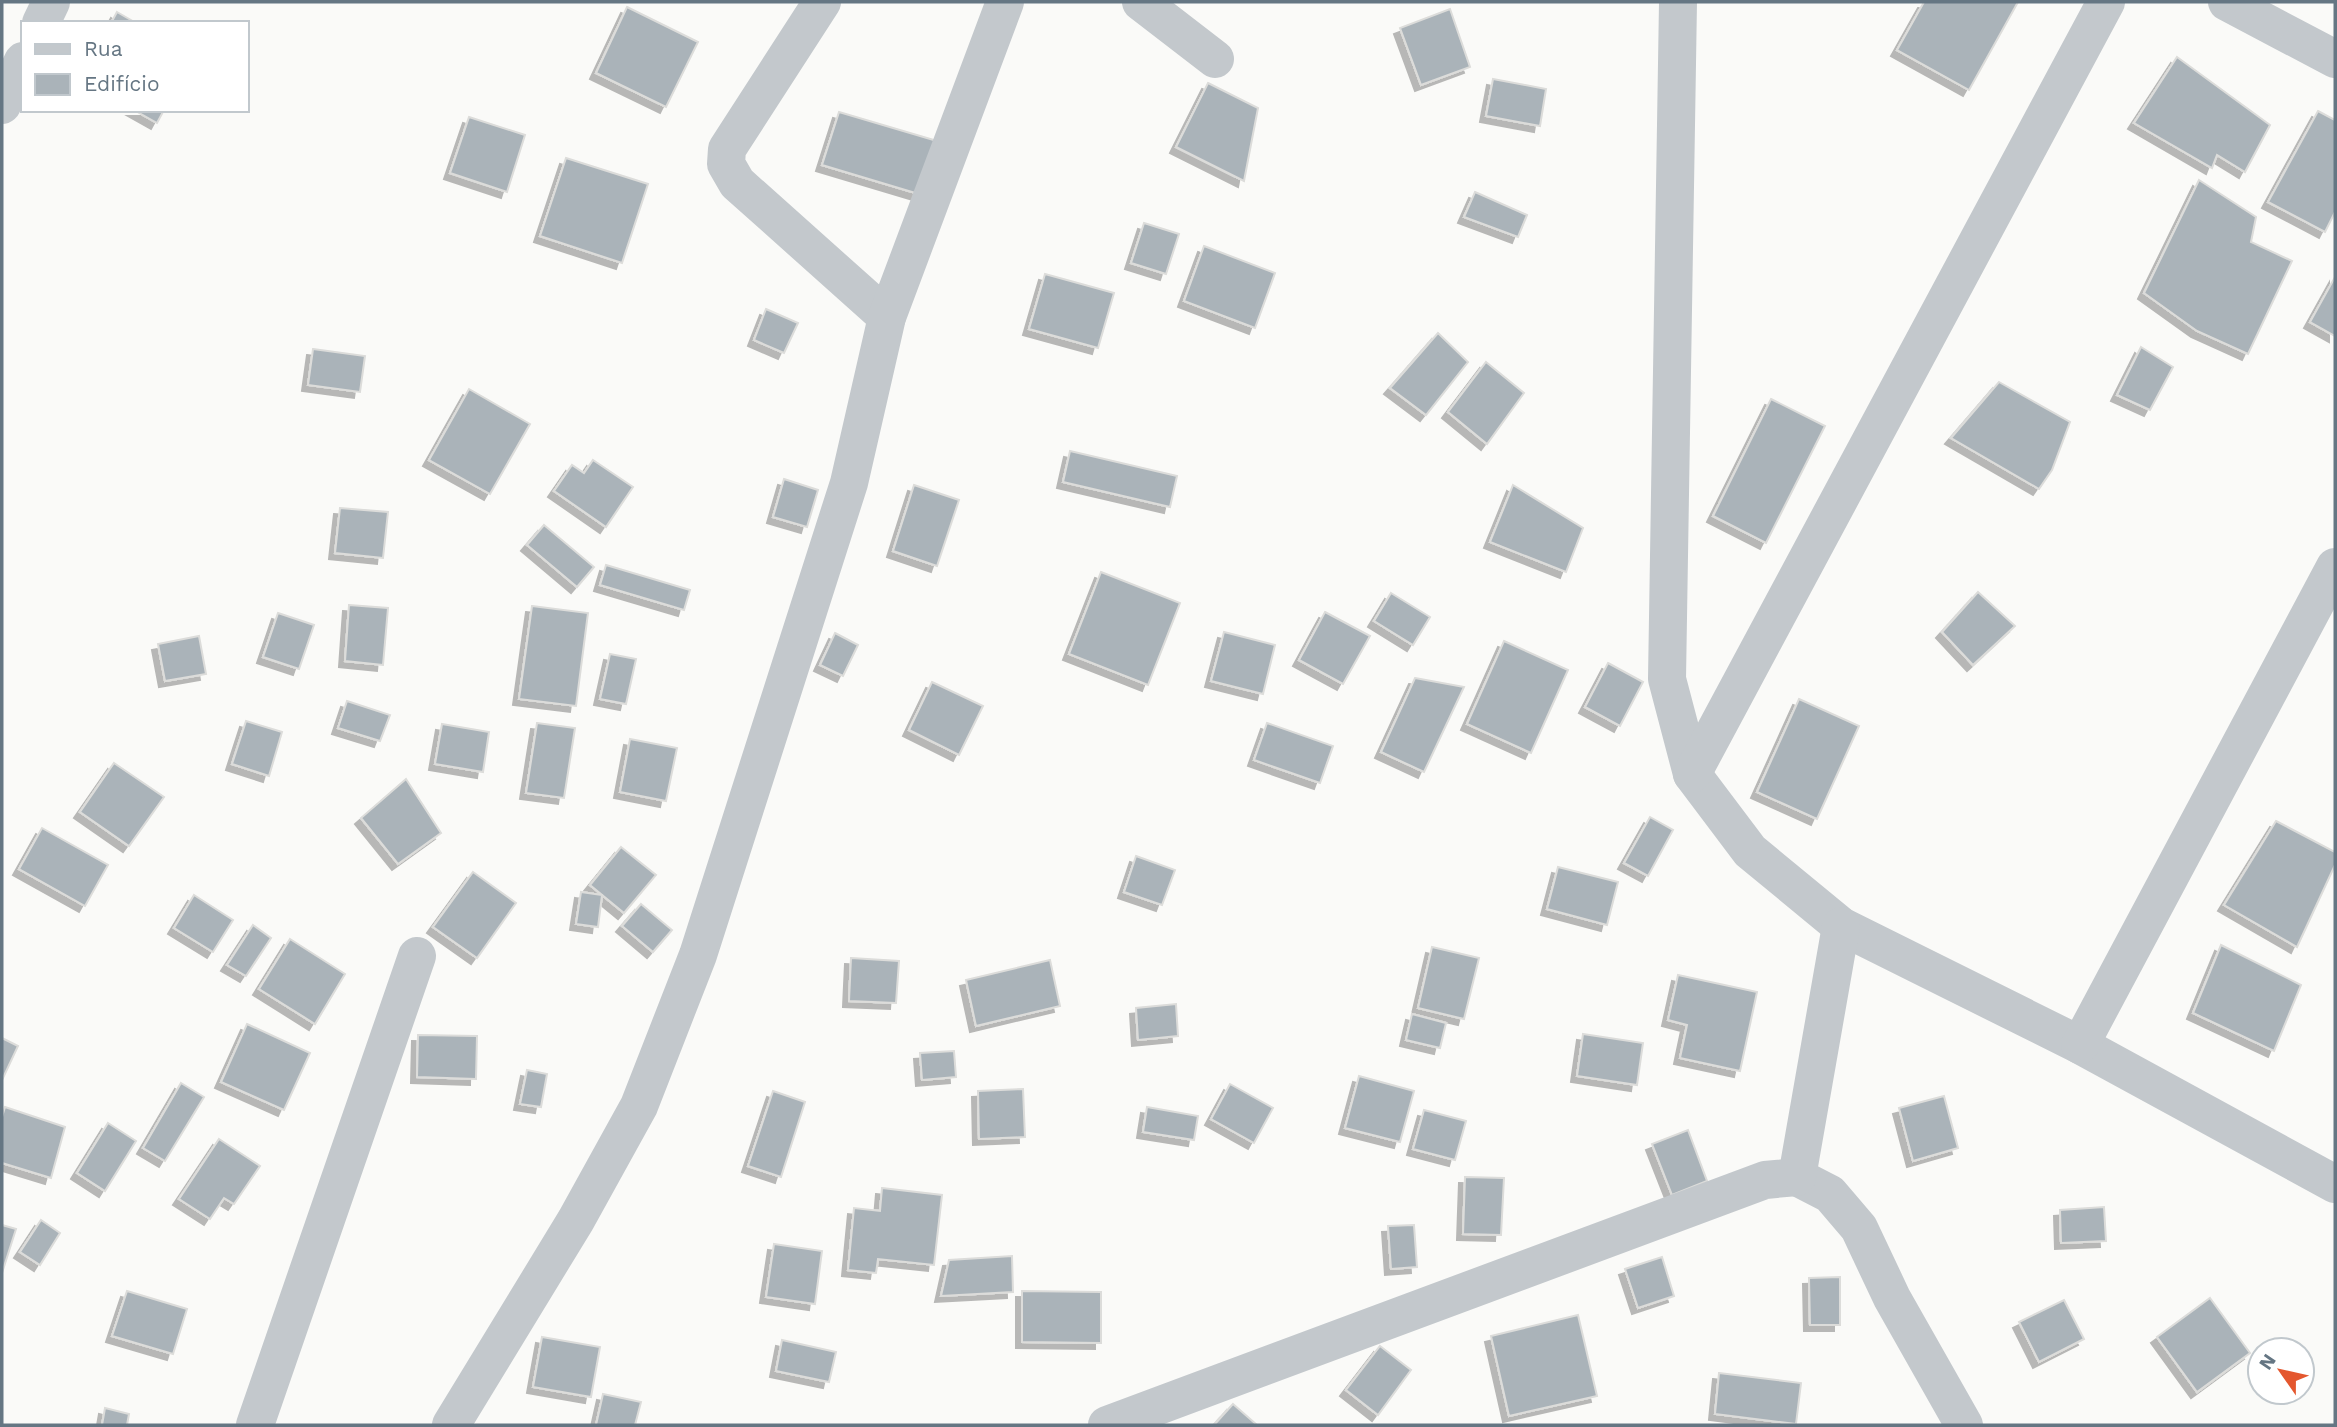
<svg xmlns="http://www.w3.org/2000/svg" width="2337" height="1427" viewBox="0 0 2337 1427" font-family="'Work Sans',sans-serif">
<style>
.building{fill:#aab3b9;stroke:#dcdcda;stroke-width:2;filter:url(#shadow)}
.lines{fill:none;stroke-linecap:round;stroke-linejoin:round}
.minor{stroke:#c3c8cc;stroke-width:38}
</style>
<defs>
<filter id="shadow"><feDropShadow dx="-6" dy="6" stdDeviation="0" flood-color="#0004"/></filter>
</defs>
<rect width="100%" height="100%" fill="#fafaf8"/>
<g class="building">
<path d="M1924 2H2018L1969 90 1897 50Z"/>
<path d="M627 7 698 42 666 107 596 73Z"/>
<path d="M1450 9 1470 67 1421 85 1400 28Z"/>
<path d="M117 12 136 23H111Z"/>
<path d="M2177 57 2270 125 2245 172 2217 155 2212 168 2134 123Z"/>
<path d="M1493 79 1546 89 1540 126 1486 116Z"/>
<path d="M1208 83 1258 108 1244 181 1176 147Z"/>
<path d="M134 110H164L157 123Z"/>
<path d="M2318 111 2335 120V212L2325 232 2268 202Z"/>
<path d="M839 112 937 141 922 195 822 165Z"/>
<path d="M469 117 525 135 507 192 450 173Z"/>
<path d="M566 158 648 184 622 263 540 236Z"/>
<path d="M2199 180 2256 217 2251 242 2292 261 2248 354 2197 331 2144 293Z"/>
<path d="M1475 192 1527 215 1518 237 1464 217Z"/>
<path d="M1144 223 1179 234 1166 274 1131 263Z"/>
<path d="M1204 246 1275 273 1255 328 1184 301Z"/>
<path d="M1045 274 1114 293 1098 348 1029 329Z"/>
<path d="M2335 277V336L2310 322Z"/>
<path d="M766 309 798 323 784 353 754 340Z"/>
<path d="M1438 333 1468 362 1426 415 1390 388Z"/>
<path d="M2141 347 2173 367 2150 410 2117 395Z"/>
<path d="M313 349 365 356 360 392 308 385Z"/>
<path d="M1486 362 1524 393 1487 444 1448 412Z"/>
<path d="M1999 382 2070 422 2052 470 2039 489 1951 438Z"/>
<path d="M469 389 530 424 490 494 429 460Z"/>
<path d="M1771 399 1825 426 1766 543 1713 516Z"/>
<path d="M1070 451 1177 476 1170 507 1063 482Z"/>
<path d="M593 460 633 487 606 527 554 491 572 465 584 473Z"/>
<path d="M784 479 818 490 807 527 773 517Z"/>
<path d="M914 485 959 500 937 566 893 551Z"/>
<path d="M1513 485 1583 528 1566 572 1490 542Z"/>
<path d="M340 508 388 512 383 558 335 553Z"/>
<path d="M544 525 594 567 577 587 527 545Z"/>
<path d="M606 565 690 590 684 610 600 585Z"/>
<path d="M1101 572 1180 603 1148 685 1069 654Z"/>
<path d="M1978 592 2015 626 1973 665 1942 632Z"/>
<path d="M1391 593 1430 617 1413 645 1374 621Z"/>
<path d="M349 605 388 608 383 665 345 661Z"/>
<path d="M532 606 588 613 576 706 519 699Z"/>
<path d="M1325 612 1370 636 1343 684 1299 660Z"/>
<path d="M278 613 314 625 299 669 263 657Z"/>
<path d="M1224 632 1275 645 1263 694 1211 681Z"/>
<path d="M835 633 858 645 843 676 820 665Z"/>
<path d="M199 636 206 674 165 681 158 644Z"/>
<path d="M1504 641 1568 670 1531 753 1467 724Z"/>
<path d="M610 654 636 659 626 704 600 699Z"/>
<path d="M1608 663 1643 682 1620 726 1585 707Z"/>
<path d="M1415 678 1464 687 1424 772 1381 752Z"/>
<path d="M932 682 983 706 959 755 909 730Z"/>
<path d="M1799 699 1859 726 1817 819 1757 792Z"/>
<path d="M347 701 390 715 380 741 338 728Z"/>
<path d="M246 721 282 732 269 776 232 764Z"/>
<path d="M537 723 575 728 564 798 526 793Z"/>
<path d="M1267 723 1333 746 1320 783 1254 760Z"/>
<path d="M442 724 489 732 483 772 435 764Z"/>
<path d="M630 739 677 748 666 801 620 792Z"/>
<path d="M114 763 164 797 129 846 80 812Z"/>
<path d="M406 779 441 833 398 864 361 818Z"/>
<path d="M1650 817 1673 830 1648 876 1624 863Z"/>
<path d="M2276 821 2335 852V865L2297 947 2224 905Z"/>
<path d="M42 828 108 865 85 906 19 869Z"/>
<path d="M621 847 656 875 624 913 590 885Z"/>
<path d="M1136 856 1175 870 1162 905 1124 892Z"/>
<path d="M1558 867 1618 882 1607 925 1547 909Z"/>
<path d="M473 872 516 903 477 958 433 927Z"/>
<path d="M581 892 602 895 598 927 576 924Z"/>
<path d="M194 895 233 920 213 952 174 928Z"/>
<path d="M641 904 672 930 653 952 622 926Z"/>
<path d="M253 925 271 938 246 976 227 965Z"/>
<path d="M290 939 345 974 315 1024 259 989Z"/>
<path d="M2221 945 2301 985 2274 1051 2193 1013Z"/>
<path d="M1432 947 1479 958 1464 1019 1418 1008Z"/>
<path d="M851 958 899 961 896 1003 849 1001Z"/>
<path d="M1050 960 1060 1006 976 1026 966 980Z"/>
<path d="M1678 975 1757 992 1740 1071 1680 1058 1687 1025 1668 1020Z"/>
<path d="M1176 1004 1178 1036 1138 1040 1136 1008Z"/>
<path d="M1412 1014 1446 1023 1440 1048 1406 1040Z"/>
<path d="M247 1024 310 1053 284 1110 221 1082Z"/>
<path d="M1583 1034 1643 1043 1637 1085 1577 1076Z"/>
<path d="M418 1035 477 1036 476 1079 417 1077Z"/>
<path d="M2 1038 18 1046 3 1078 2 1077Z"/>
<path d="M954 1051 956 1077 922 1080 920 1053Z"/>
<path d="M527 1070 547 1074 541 1107 520 1104Z"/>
<path d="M1359 1076 1414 1091 1400 1142 1345 1128Z"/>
<path d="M181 1083 204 1097 165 1161 143 1148Z"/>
<path d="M1230 1084 1273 1108 1254 1143 1211 1119Z"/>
<path d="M1023 1089 1025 1137 979 1139 978 1091Z"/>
<path d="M773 1091 805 1102 781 1177 748 1166Z"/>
<path d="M1944 1096 1958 1148 1913 1161 1899 1108Z"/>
<path d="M5 1107 65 1127 51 1178 2 1163V1117Z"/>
<path d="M1147 1107 1198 1116 1194 1140 1143 1132Z"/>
<path d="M1424 1110 1466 1121 1455 1160 1413 1149Z"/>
<path d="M108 1123 136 1141 105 1191 77 1173Z"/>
<path d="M1688 1130 1707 1181 1672 1195 1652 1144Z"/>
<path d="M219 1139 260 1166 234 1204 224 1198 210 1219 179 1199Z"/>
<path d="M1465 1177 1504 1178 1501 1235 1463 1234Z"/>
<path d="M882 1188 942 1195 934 1265 878 1259 876 1273 848 1270 854 1208 880 1211Z"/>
<path d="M2104 1207 2106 1241 2061 1243 2060 1210Z"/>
<path d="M41 1220 60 1233 40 1265 20 1252Z"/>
<path d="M2 1225 16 1229 2 1273Z"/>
<path d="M1414 1225 1417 1267 1391 1269 1388 1226Z"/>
<path d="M774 1244 822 1251 815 1304 766 1297Z"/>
<path d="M1012 1256 1013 1292 941 1296 949 1260Z"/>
<path d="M1662 1257 1674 1296 1638 1308 1625 1269Z"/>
<path d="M1840 1277V1325H1810L1809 1278Z"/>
<path d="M127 1291 187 1309 173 1354 112 1336Z"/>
<path d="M1022 1291 1101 1292V1343L1022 1342Z"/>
<path d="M2210 1298 2250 1353 2197 1392 2157 1337Z"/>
<path d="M2064 1300 2084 1339 2039 1362 2019 1322Z"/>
<path d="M1578 1315 1597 1396 1509 1416 1491 1336Z"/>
<path d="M542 1337 600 1347 591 1397 533 1387Z"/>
<path d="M782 1340 836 1352 829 1382 776 1371Z"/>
<path d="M1380 1346 1411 1370 1378 1415 1346 1390Z"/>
<path d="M1719 1373 1801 1383 1796 1424 1715 1414Z"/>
<path d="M603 1394 641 1402 635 1425H596Z"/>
<path d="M1233 1404 1257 1425H1214Z"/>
<path d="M105 1408 129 1414 127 1425H102Z"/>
</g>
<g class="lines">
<g class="minor">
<path d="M822 2 727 149 726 164 737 183 887 317"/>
<path d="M1141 2 1215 59"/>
<path d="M1678 2 1667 679 1692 774 1750 851 1841 926 2080 1045 2335 1184"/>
<path d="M2227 2 2335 59"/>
<path d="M41 23 51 2"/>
<path d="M2 105 23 61"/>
<path d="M1692 774 2106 2"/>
<path d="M2080 1045 2335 567"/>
<path d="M1797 1177 1830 1194 1859 1228 1892 1298 1964 1425"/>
<path d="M255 1425 417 956"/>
<path d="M451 1425 576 1220 639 1106 698 955 849 483 887 317 1005 2"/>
<path d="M1107 1425 1765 1180 1797 1177 1841 926"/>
</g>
</g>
<rect width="2337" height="1427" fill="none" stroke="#657683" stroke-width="7"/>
<rect x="21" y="21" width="228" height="91" fill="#ffffff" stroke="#c1c8cd" stroke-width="2"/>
<rect x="35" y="44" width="35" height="10" fill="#c3c8cc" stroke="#c1c8cd" stroke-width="2"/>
<text x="84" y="56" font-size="21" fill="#657683">Rua</text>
<rect x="35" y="74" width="35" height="21" fill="#aab3b9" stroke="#c1c8cd" stroke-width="2"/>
<text x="84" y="91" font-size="21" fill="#657683">Edifício</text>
<g transform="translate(2281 1371) rotate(304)"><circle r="33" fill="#ffffff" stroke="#c1c8cd" stroke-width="2"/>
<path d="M0-5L12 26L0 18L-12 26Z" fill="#e4572e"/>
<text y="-10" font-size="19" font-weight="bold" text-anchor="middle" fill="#657683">N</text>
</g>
</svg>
